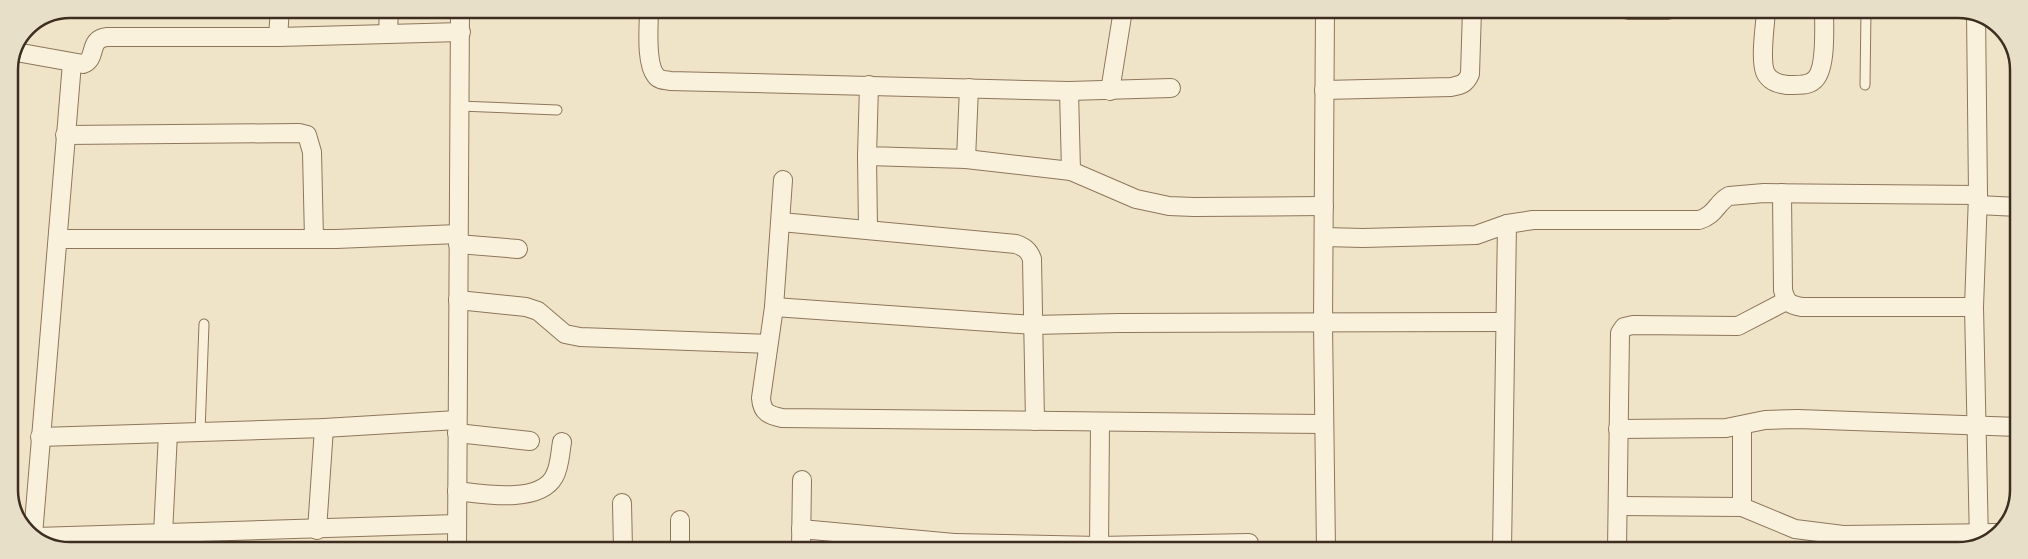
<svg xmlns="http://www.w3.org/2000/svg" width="2028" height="559" viewBox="0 0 2028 559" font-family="Georgia,serif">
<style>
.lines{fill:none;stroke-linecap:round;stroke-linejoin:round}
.service-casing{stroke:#8d765c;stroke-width:11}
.minor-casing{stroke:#8d765c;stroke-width:20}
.service{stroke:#faf1dc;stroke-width:9}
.minor{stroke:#faf1dc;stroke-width:18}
.rim{fill:none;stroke:#3d2e20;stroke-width:2.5}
</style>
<rect width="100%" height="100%" fill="#f0e4c8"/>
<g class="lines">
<g class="service-casing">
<g id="service">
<path d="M1865 85 1866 11"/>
<path d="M460 106 557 110"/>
<path d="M200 432 204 324"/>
</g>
</g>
<g class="minor-casing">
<g id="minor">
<path d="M649 9C649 25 645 63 656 76 659 80 665 80 670 81L1069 91 1171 88"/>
<path d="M1325 10 1323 324 1326 550"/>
<path d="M1628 10H1668"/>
<path d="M1766 11C1765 27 1760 58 1765 72 1769 81 1778 84 1787 85 1795 85 1807 86 1813 81 1827 72 1824 26 1824 11"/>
<path d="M1976 12 1978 195 1974 307 1979 543"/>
<path d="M388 33 389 9"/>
<path d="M278 37 280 9"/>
<path d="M16 52 83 64C98 59 87 39 107 37H278L461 32"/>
<path d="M869 85 867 156 966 159 1071 171 1136 199 1169 206 1194 207 1324 206"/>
<path d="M1324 90 1451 87C1461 85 1466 84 1470 74L1472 10"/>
<path d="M1069 91 1071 171"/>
<path d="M1110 91 1123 10"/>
<path d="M65 135 299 133 307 135 312 152 314 239"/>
<path d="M867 156 868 229"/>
<path d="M966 159 969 88"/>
<path d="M783 180 774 307 761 398C762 413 769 415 782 418L1324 424"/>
<path d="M1782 193 1783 290C1786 302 1789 305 1802 307H1974"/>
<path d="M1978 205 2018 207"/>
<path d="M781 222 1016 244C1024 247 1029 250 1032 259L1035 421"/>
<path d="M1324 237 1363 238 1476 235 1507 224 1533 220H1699C1716 215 1716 203 1729 196L1764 193 1978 195"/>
<path d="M58 239H336L458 234"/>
<path d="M458 244 518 249"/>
<path d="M458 300 526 307 538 311 565 334 580 337 768 344"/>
<path d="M774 307 1033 325 1119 323 1505 322"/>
<path d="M1618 429 1726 428 1765 420 1798 419 2018 427"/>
<path d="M457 433 530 441"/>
<path d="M40 437 324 428 457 420"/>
<path d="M457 491C483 494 539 504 554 477 560 467 560 453 562 442"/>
<path d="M622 503 623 549"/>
<path d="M1618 506 1742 507V426"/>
<path d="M1742 507 1795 529 1843 535 1998 533"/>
<path d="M680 520V549"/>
<path d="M801 529 954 543V549"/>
<path d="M317 530 324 428"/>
<path d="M163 534 168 433"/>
<path d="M33 535 72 63"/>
<path d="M36 537 457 524"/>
<path d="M954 543 1099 546 1249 543"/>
<path d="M457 549 460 9"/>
<path d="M801 549 802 480"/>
<path d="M1099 549 1100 423"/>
<path d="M1502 550 1507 224"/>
<path d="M1617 550 1620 333 1624 327 1633 325 1738 326 1786 301"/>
</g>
</g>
<use href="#service" class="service"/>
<use href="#minor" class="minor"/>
</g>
<path d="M0 0H2028V559H0ZM70 18H1958A52 52 0 0 1 2010 70V490A52 52 0 0 1 1958 542H70A52 52 0 0 1 18 490V70A52 52 0 0 1 70 18Z" fill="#e8dfc9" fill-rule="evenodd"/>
<path class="rim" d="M70 18H1958A52 52 0 0 1 2010 70V490A52 52 0 0 1 1958 542H70A52 52 0 0 1 18 490V70A52 52 0 0 1 70 18Z"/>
</svg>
